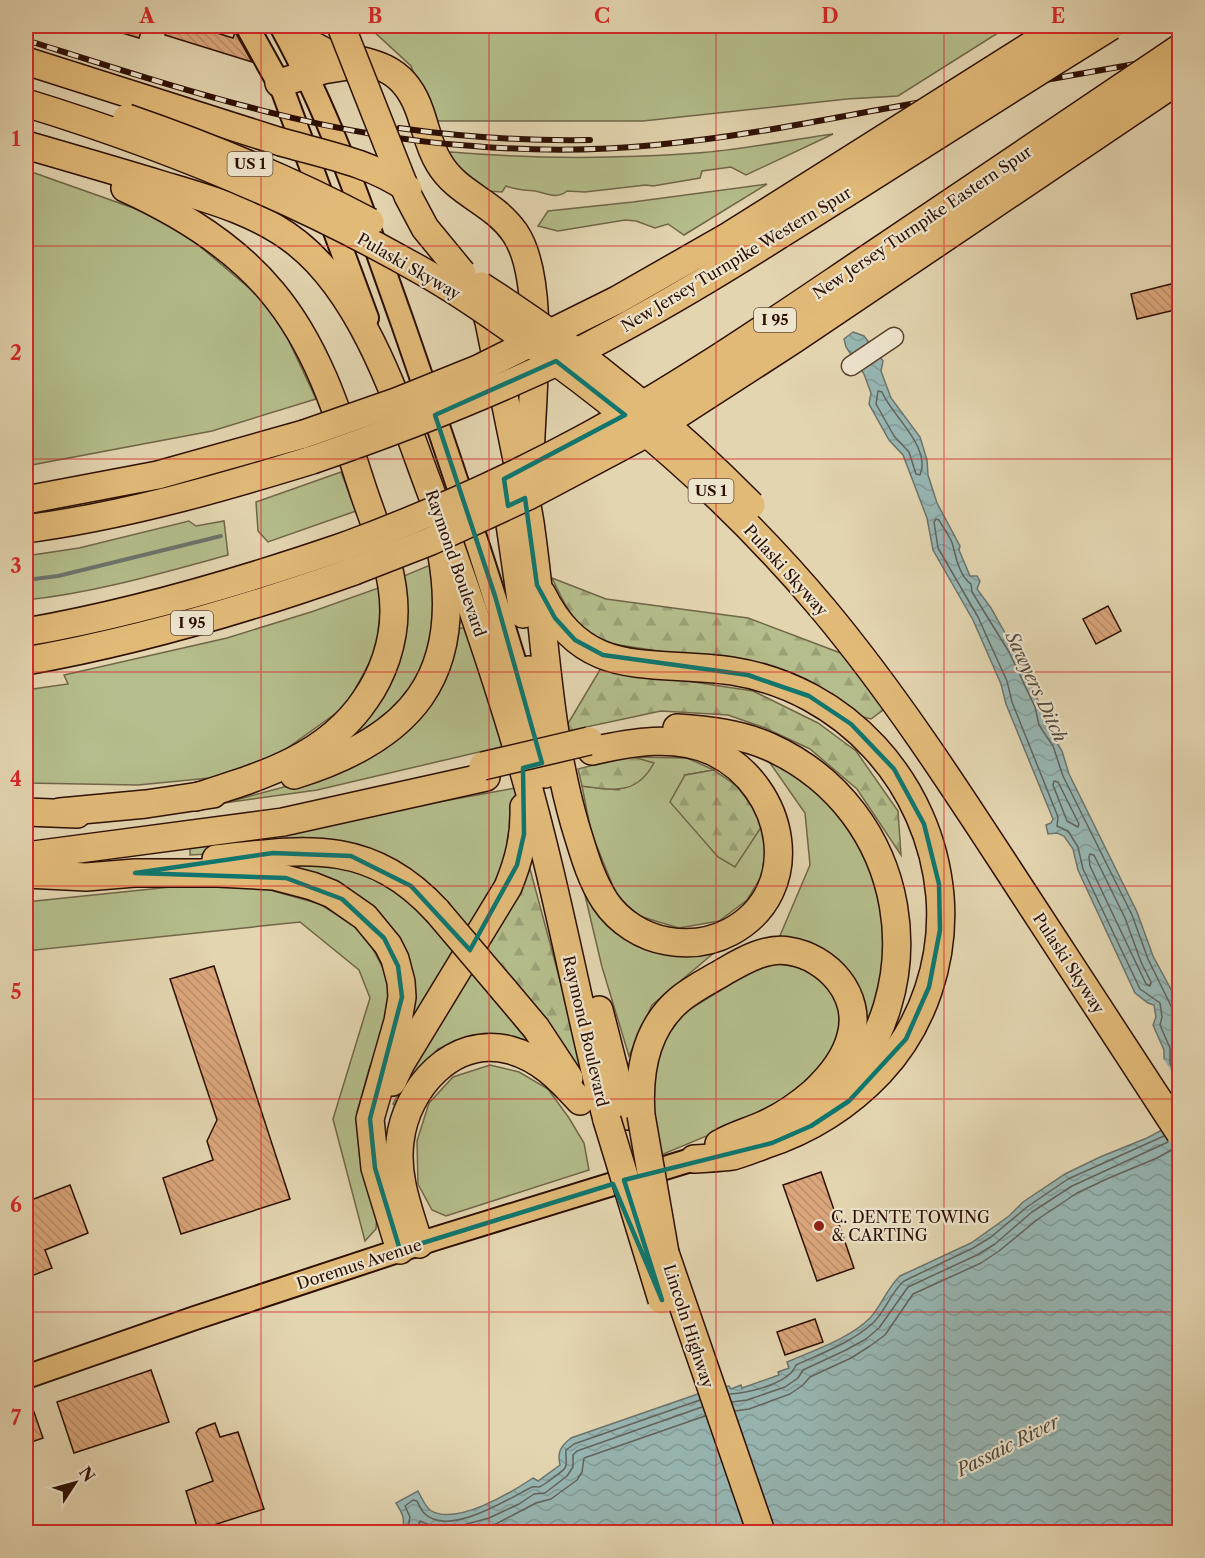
<svg xmlns="http://www.w3.org/2000/svg" width="1205" height="1558" viewBox="0 0 1205 1558" font-family="'Libre Caslon Text',serif">
<style>
.green{fill:#b4bd8b;stroke:#706647;stroke-width:1.5}
.forest{fill:url(#forest-firs);stroke:#706647;stroke-width:1.5}
.water{fill:url(#water-waves);stroke:#6c736d;stroke-width:1.5}
.pier{fill:#e3d5b0}
.lines{fill:none;stroke-linecap:round;stroke-linejoin:round}
.shore{stroke:#62625c;stroke-width:1.5}
.stream{stroke:#6c736d;stroke-width:4}
.building{fill:url(#building-back-hatch);stroke:#2c0e03;stroke-width:1.5}
.minor-casing{stroke:#5a402e;stroke-width:21}
.major-casing{stroke:#2c0e03;stroke-width:26}
.highway-casing{stroke:#2c0e03;stroke-width:30}
.minor{stroke:#ede4cc;stroke-width:18}
.major{stroke:#e2ba78;stroke-width:22}
.highway{stroke:#e2ba78;stroke-width:27}
.rail-casing{stroke:#2c0e03;stroke-width:6}
.rail{stroke:#ede4cc;stroke-width:4;stroke-dasharray:11;stroke-linecap:butt}
.highway-bridge-casing{stroke:#2c0e03;stroke-width:30;stroke-linecap:butt}
.highway-bridge{stroke:#e2ba78;stroke-width:27}
.marked{fill:none;stroke:#0f766e;stroke-width:4.5;stroke-linejoin:round}
.grid{fill:none;stroke:#d62828;stroke-width:1.5;stroke-opacity:0.55}
.poi-dot{fill:#8f2418;stroke:#ede4cc;stroke-width:2}
.labels{text-anchor:middle;stroke-width:4.5;stroke-linejoin:round;paint-order:stroke}
.shield{fill:#ede4cc;stroke:#664e3f;stroke-width:1.5}
.shield-label{font-size:15px;font-weight:bold;fill:#2c0e03}
.street-label{font-size:16px;fill:#2c0e03;stroke:#ede4cc}
.poi-label{font-size:16px;fill:#2c0e03;stroke:#ede4cc;text-anchor:start}
.water-label{font-size:18px;font-style:italic;fill:#514941;stroke:#ede4cc}
.neatline{fill:none;stroke:#d62828;stroke-width:2}
.grid-label{font-size:20px;text-anchor:middle;font-weight:bold;fill:#d62828}
</style>
<defs>
<pattern id="forest-firs" width="22" height="20" patternUnits="userSpaceOnUse" patternTransform="scale(1.5)"><rect width="22" height="20" fill="#b4bd8b"/><path d="M5 1l3.5 6h-7zM16 11l3.5 6h-7z" fill="#9ba176"/></pattern>
<pattern id="water-waves" width="16" height="10" patternUnits="userSpaceOnUse" patternTransform="scale(1.5)"><rect width="16" height="10" fill="#97b7b4"/><path d="M0 5q4-4 8 0t8 0" fill="none" stroke="#829c99"/></pattern>
<pattern id="building-back-hatch" width="6" height="6" patternUnits="userSpaceOnUse" patternTransform="scale(1.5)"><rect width="6" height="6" fill="#dba67b"/><path d="M-1 5l2 2M0 0l6 6M5-1l2 2" fill="none" stroke="#bc8e69"/></pattern>
</defs>
<rect width="100%" height="100%" fill="#e3d5b0"/>
<filter id="stains"><feTurbulence type="fractalNoise" baseFrequency=".00333" numOctaves="4"/><feColorMatrix values="0 0 0 0 .2 0 0 0 0 .09 0 0 0 0 .02 0 0 0 .5 -.17"/></filter>
<radialGradient id="worn" r=".72"><stop offset=".6" stop-color="#630" stop-opacity="0"/><stop offset="1" stop-color="#630" stop-opacity=".3"/></radialGradient>
<g class="green">
<path d="M363 26H1009L898 96 847 99 643 121H431L411 66 372 30Z"/>
<path d="M833 134 746 175 731 167 702 171 700 178 653 186 646 185 585 192 567 191C556 200 546 193 535 191 524 190 516 190 506 186L502 192 488 191 473 182 443 154 451 152C533 159 615 159 697 153 743 150 788 140 833 134Z"/>
<path d="M26 170 170 221 274 309 316 399 212 431 26 466Z"/>
<path d="M767 184 684 235 668 224 655 228 636 221 625 220 558 231 538 226 548 211 633 202Z"/>
<path d="M341 472 356 511 268 542 258 531 256 502Z"/>
<path d="M189 521 196 526 224 521 228 555C162 573 94 593 26 600V556L79 548Z"/>
<path d="M435 563 438 600 422 678 400 706 353 736V728L399 578Z"/>
<path d="M381 587V606L376 650 346 706 279 754 210 778 138 785 26 783V690L68 684 64 675 227 638 314 611Z"/>
<path d="M466 627 509 745 317 790 224 803 321 777 446 676 455 650 454 630Z"/>
<path d="M763 753 846 813 875 865 892 937 882 1003 865 1034 847 973 822 948 779 938 810 865 805 813Z"/>
<path d="M633 757 687 758 714 770 685 775 764 823 767 847 763 874 747 900 719 921 679 928 639 916 617 896 591 832 582 786 619 790Z"/>
<path d="M521 787 506 868 466 931 343 847 190 855V847Z"/>
<path d="M328 862 375 878 411 904 458 954 397 1046 414 1013 408 966 280 868Z"/>
<path d="M579 870 623 931 715 952 652 1005 629 1056 602 967Z"/>
<path d="M190 885 259 887 320 904 364 932 387 976 390 1019 370 1066 357 1112 362 1165 377 1213 376 1229 365 1241 333 1119 370 998 359 970 300 922 26 951V902Z"/>
<path d="M767 962 810 969 832 987 842 1017 839 1046 826 1070 776 1107 661 1155 651 1094 661 1045 682 1014Z"/>
<path d="M471 971 535 1050 467 1039 438 1049 415 1075 399 1107 393 1104 419 1056Z"/>
<path d="M490 1065 519 1072 548 1089 569 1118 584 1143 589 1170 446 1216 432 1210 418 1184 417 1141 429 1103 453 1077Z"/>
</g>
<g class="forest">
<path d="M552 578 606 599 748 618 843 654 887 707 871 719 859 716 768 668 593 641C574 622 563 602 552 578Z"/>
<path d="M601 668 753 691 818 723 856 751 898 811 901 855 857 789 810 749 765 728 728 715 661 711 563 732Z"/>
<path d="M630 756 654 763C636 796 613 790 582 786L578 769Z"/>
<path d="M714 770 738 787 764 823 735 867 718 857 670 802 685 775Z"/>
<path d="M530 869 586 1077 485 952Z"/>
</g>
<g class="water">
<path d="M853 332 864 336 883 361 881 371 891 398 920 437 927 460 928 475 937 503 960 546 959 550 970 576H977L980 581 977 589 991 608 1014 649 1040 705 1045 723 1062 751 1069 774 1137 912 1153 956 1174 995 1179 1014V1110L1177 1091 1164 1065V1050L1153 1025 1156 1017 1154 1005 1148 1003 1135 993 1078 870 1073 849 1064 836 1057 833 1048 834 1046 825 1051 823 1053 819 1006 704 1001 684 973 620 933 550 927 518 903 455 889 440 869 404 871 393 864 374 846 347 844 339Z"/>
<path d="M1179 1114V1532H401C406 1520 403 1514 396 1503L418 1491C421 1497 425 1506 430 1510 455 1527 512 1492 533 1478L538 1481 560 1465C557 1451 561 1446 571 1438L715 1388 729 1386 731 1389 741 1385 742 1388 779 1375 778 1372 789 1368 787 1362C814 1350 849 1339 870 1318 882 1305 887 1288 900 1276L971 1243 1009 1216 1023 1202 1065 1174 1100 1157 1147 1138 1164 1129Z"/>
</g>
<path class="pier" d="M1161 1055 1179 1083V1155L1161 1127 1177 1110 1175 1092 1161 1066Z"/>
<g class="lines">
<g class="shore">
<path d="M878 391 882 392C891 415 932 447 920 475L916 474 909 452 894 436 876 404Z"/>
<path d="M1054 781 1058 782 1079 824 1078 827 1067 821 1053 785Z"/>
<path d="M1090 854 1094 855 1125 918 1141 962 1151 982 1150 986 1146 984 1090 866 1089 857Z"/>
<path d="M1180 1011 1172 1008 1148 959 1132 915 1063 776 1053 746 1039 725 1035 707 1009 652 972 592 971 584C960 577 956 558 953 546 951 537 943 528 939 520L936 519 934 522 938 548 978 617 991 646 1007 681 1012 702 1058 817 1057 826 1068 831 1078 847 1083 869 1140 989 1160 1003 1162 1017 1160 1025 1170 1048V1064L1180 1082"/>
<path d="M730 1394C748 1393 789 1384 796 1365 822 1353 853 1342 874 1322 886 1310 891 1292 904 1281L973 1248 991 1237 1027 1207 1068 1179 1164 1136"/>
<path d="M732 1402 747 1400 785 1387 798 1378 803 1370 846 1350 866 1339 879 1328 908 1287 977 1255 995 1244 1032 1212 1072 1186 1168 1142"/>
<path d="M735 1411 749 1409 790 1394 803 1385 810 1377 851 1358 870 1346 885 1335 913 1294 981 1263 999 1251 1038 1219 1077 1193 1109 1178 1157 1158 1177 1147"/>
<path d="M407 1532 410 1517 405 1506 413 1500 417 1501C419 1505 421 1510 424 1513 448 1538 508 1499 530 1488 533 1486 536 1487 539 1487 543 1486 563 1471 565 1468 568 1463 565 1456 566 1450L574 1444 700 1400"/>
<path d="M415 1532 420 1521 437 1528H452L489 1518 519 1504 534 1494 545 1493 567 1476 573 1467V1455L577 1451 702 1407"/>
<path d="M471 1532 492 1526 536 1503 551 1499 577 1480 582 1472 584 1458 705 1416"/>
</g>
<path class="stream" d="M26 580 58 576 221 536"/>
</g>
<g class="building">
<path d="M107 26H143L139 38 106 28Z"/>
<path d="M168 26H195L233 38 235 32 252 62 165 35Z"/>
<path d="M1179 282V309L1137 319 1131 294Z"/>
<path d="M1108 606 1121 631 1096 644 1083 619Z"/>
<path d="M214 966 290 1199 181 1234 163 1178 213 1160 207 1141 217 1120 170 979Z"/>
<path d="M821 1172 854 1268 817 1281 783 1185Z"/>
<path d="M70 1185 88 1233 45 1250 52 1268 26 1278V1202Z"/>
<path d="M815 1319 823 1342 785 1355 777 1332Z"/>
<path d="M151 1370 169 1422 74 1453 57 1402Z"/>
<path d="M27 1392 43 1438 26 1444V1393Z"/>
<path d="M215 1423 220 1437 238 1432 264 1509 198 1530 186 1491 213 1481 196 1433 199 1429Z"/>
</g>
<g class="lines">
<g class="minor-casing">
<path id="minor" d="M851 366 894 337"/>
</g>
<g class="major-casing">
<g id="major">
<path d="M247 26 283 91 367 318"/>
<path d="M281 26C333 120 367 223 403 324 446 448 488 571 525 697"/>
<path d="M26 1377 195 1318 434 1239 694 1159"/>
</g>
</g>
<g class="highway-casing">
<g id="highway">
<path d="M292 26 312 45 327 53C371 64 403 62 420 112 426 129 429 147 439 163 458 195 493 201 515 233 548 282 530 406 530 466"/>
<path d="M26 61 281 142"/>
<path d="M279 83 323 70 354 65"/>
<path d="M26 145C71 158 116 171 162 185 209 199 258 212 297 243 365 297 399 406 428 484 462 577 495 670 522 765 556 882 577 1002 607 1120"/>
<path d="M125 188C180 213 233 245 272 292 320 349 341 423 364 493 377 531 394 570 394 611 394 642 383 675 365 700 326 758 259 777 196 797"/>
<path d="M481 295 489 322C498 366 507 411 516 455 521 480 528 505 531 530 545 629 547 729 575 825 583 851 590 878 605 901 619 922 643 937 667 941 689 945 711 942 730 932 807 891 785 786 714 752 675 734 632 742 592 751"/>
<path d="M504 483 523 614"/>
<path d="M26 500 158 475 304 434"/>
<path d="M26 529C123 516 218 489 312 460"/>
<path d="M542 594C585 682 652 659 732 671 845 689 930 782 940 896 945 959 924 1025 880 1072 847 1107 810 1130 764 1145 754 1149 743 1153 733 1156 720 1158 707 1158 694 1159"/>
<path d="M26 632C135 613 240 582 345 546"/>
<path d="M26 661C138 641 247 609 354 571"/>
<path d="M529 670 533 724 545 774"/>
<path d="M677 728C709 730 741 734 770 747 909 810 939 990 833 1097"/>
<path d="M294 775C411 739 465 676 441 550"/>
<path d="M26 812 77 814"/>
<path d="M60 812 146 804 213 794"/>
<path d="M26 856 283 822 486 777"/>
<path d="M216 859C305 849 370 838 437 911"/>
<path d="M26 874 86 877 135 873H218L274 876 312 886 332 894 365 917 388 945 395 959 401 982 402 997 398 1021 370 1119 375 1168 400 1250"/>
<path d="M504 990 536 1028 569 1078"/>
<path d="M599 1010 626 1116"/>
<path d="M392 1082 401 1063 508 887C519 860 525 836 524 807"/>
<path d="M641 1115C638 1072 645 1029 679 1000 693 988 710 980 725 971 744 960 767 947 789 951 828 957 862 995 851 1036 846 1057 830 1077 814 1092 798 1106 780 1118 761 1126 747 1132 732 1136 719 1144"/>
<path d="M419 1244C409 1210 395 1177 400 1141 406 1088 453 1035 510 1050 540 1058 560 1079 580 1101"/>
<path d="M665 1253 761 1532"/>
</g>
</g>
<use href="#minor" class="minor"/>
<use href="#major" class="major"/>
<use href="#highway" class="highway"/>
<g class="rail-casing">
<g id="rail">
<path d="M26 40C172 86 319 136 473 146 533 151 595 151 655 145 732 138 808 123 883 109 982 91 1081 74 1180 56"/>
<path d="M399 128C462 137 526 141 590 140"/>
</g>
</g>
<use href="#rail" class="rail"/>
<g class="highway-bridge-casing">
<g id="highway-bridge">
<path d="M341 26 408 196 425 228 462 273"/>
<path d="M26 103C163 145 298 200 422 271 459 292 495 317 529 342 638 419 739 508 824 610 893 693 951 782 1009 871 1066 958 1123 1046 1180 1133"/>
<path d="M127 118C211 147 291 180 370 222"/>
<path d="M281 142C323 154 372 163 408 189"/>
<path d="M481 286C579 349 669 422 751 505"/>
<path d="M304 434 396 402 478 369 617 300 729 236 1062 26"/>
<path d="M312 460C400 430 487 396 571 355 668 306 759 248 851 190 938 135 1024 80 1111 26"/>
<path d="M345 546C426 516 505 481 581 440 685 384 782 316 879 251 979 183 1079 115 1180 48"/>
<path d="M354 571 431 541 528 496 660 426 793 340 1180 79"/>
<path d="M483 766 589 741"/>
<path d="M437 911 504 990"/>
<path d="M641 1115 665 1253"/>
<path d="M607 1120 662 1300"/>
</g>
</g>
<use href="#highway-bridge" class="highway-bridge"/>
</g>
<path class="marked" d="M556 361 625 415 504 479 508 506 525 498 537 585 555 618 575 640 603 655 748 675 809 696 851 724 894 769 924 824 939 884 940 930 929 987 906 1039 849 1101 811 1126 772 1143 624 1180 662 1300 613 1184 400 1250 375 1168 370 1119 402 997 398 966 384 938 342 899 286 878 135 873 273 853 351 856 411 886 470 950 517 865 524 834 523 768 542 763 495 596 435 415Z"/>
<path class="grid" d="M261 26V1532M489 26V1532M716 26V1532M944 26V1532M26 246H1180M26 459H1180M26 672H1180M26 886H1180M26 1099H1180M26 1312H1180"/>
<circle class="poi-dot" cx="819" cy="1226" r="6"/>
<g class="labels">
<g class="shield">
<rect x="227.5" y="152" width="45" height="24" rx="4.5"/>
<rect x="754" y="308" width="42" height="24" rx="4.5"/>
<rect x="688.5" y="479" width="45" height="24" rx="4.5"/>
<rect x="171" y="611" width="42" height="24" rx="4.5"/>
</g>
<g class="shield-label">
<text x="250" y="169">US 1</text>
<text x="775" y="325">I 95</text>
<text x="711" y="496">US 1</text>
<text x="192" y="628">I 95</text>
</g>
<g class="street-label">
<text transform="translate(922 222) rotate(-34)" y="6">New Jersey Turnpike Eastern Spur</text>
<text transform="translate(736 259) rotate(-31)" y="6">New Jersey Turnpike Western Spur</text>
<text transform="translate(409 266) rotate(30)" y="6">Pulaski Skyway</text>
<text transform="translate(456 563) rotate(71)" y="6">Raymond Boulevard</text>
<text transform="translate(786 570) rotate(48)" y="6">Pulaski Skyway</text>
<text transform="translate(1069 963) rotate(57)" y="6">Pulaski Skyway</text>
<text transform="translate(586 1031) rotate(77)" y="6">Raymond Boulevard</text>
<text transform="translate(359 1264) rotate(-18)" y="6">Doremus Avenue</text>
<text transform="translate(689 1326) rotate(72)" y="6">Lincoln Highway</text>
</g>
<g class="poi-label">
<text x="831" y="1223">C. DENTE TOWING<tspan x="831" dy="18">&amp; CARTING</tspan></text>
</g>
<g class="water-label">
<text transform="translate(1036 687) rotate(65)" y="6">Sawyers Ditch</text>
<text transform="translate(1008 1446) rotate(-27)" y="6">Passaic River</text>
</g>
</g>
<rect width="1205" height="1558" fill="none" stroke="#e3d5b0" stroke-width="66"/>
<g transform="translate(75 1483) rotate(54)" stroke="#ede4cc" stroke-width="4.5" paint-order="stroke">
<path d="M0-4.5L10 22L0 15L-10 22Z" fill="#2c0e03"/>
<text y="-9" font-size="16" font-weight="bold" text-anchor="middle" fill="#2c0e03">N</text>
</g>
<rect x="33" y="33" width="1139" height="1492" class="neatline"/>
<g class="grid-label">
<text x="147" y="23">A</text>
<text x="375" y="23">B</text>
<text x="602" y="23">C</text>
<text x="830" y="23">D</text>
<text x="1058" y="23">E</text>
<text x="16" y="146">1</text>
<text x="16" y="360">2</text>
<text x="16" y="573">3</text>
<text x="16" y="786">4</text>
<text x="16" y="999">5</text>
<text x="16" y="1212">6</text>
<text x="16" y="1425">7</text>
</g>
<rect width="100%" height="100%" filter="url(#stains)"/>
<rect width="100%" height="100%" fill="url(#worn)"/>
</svg>
